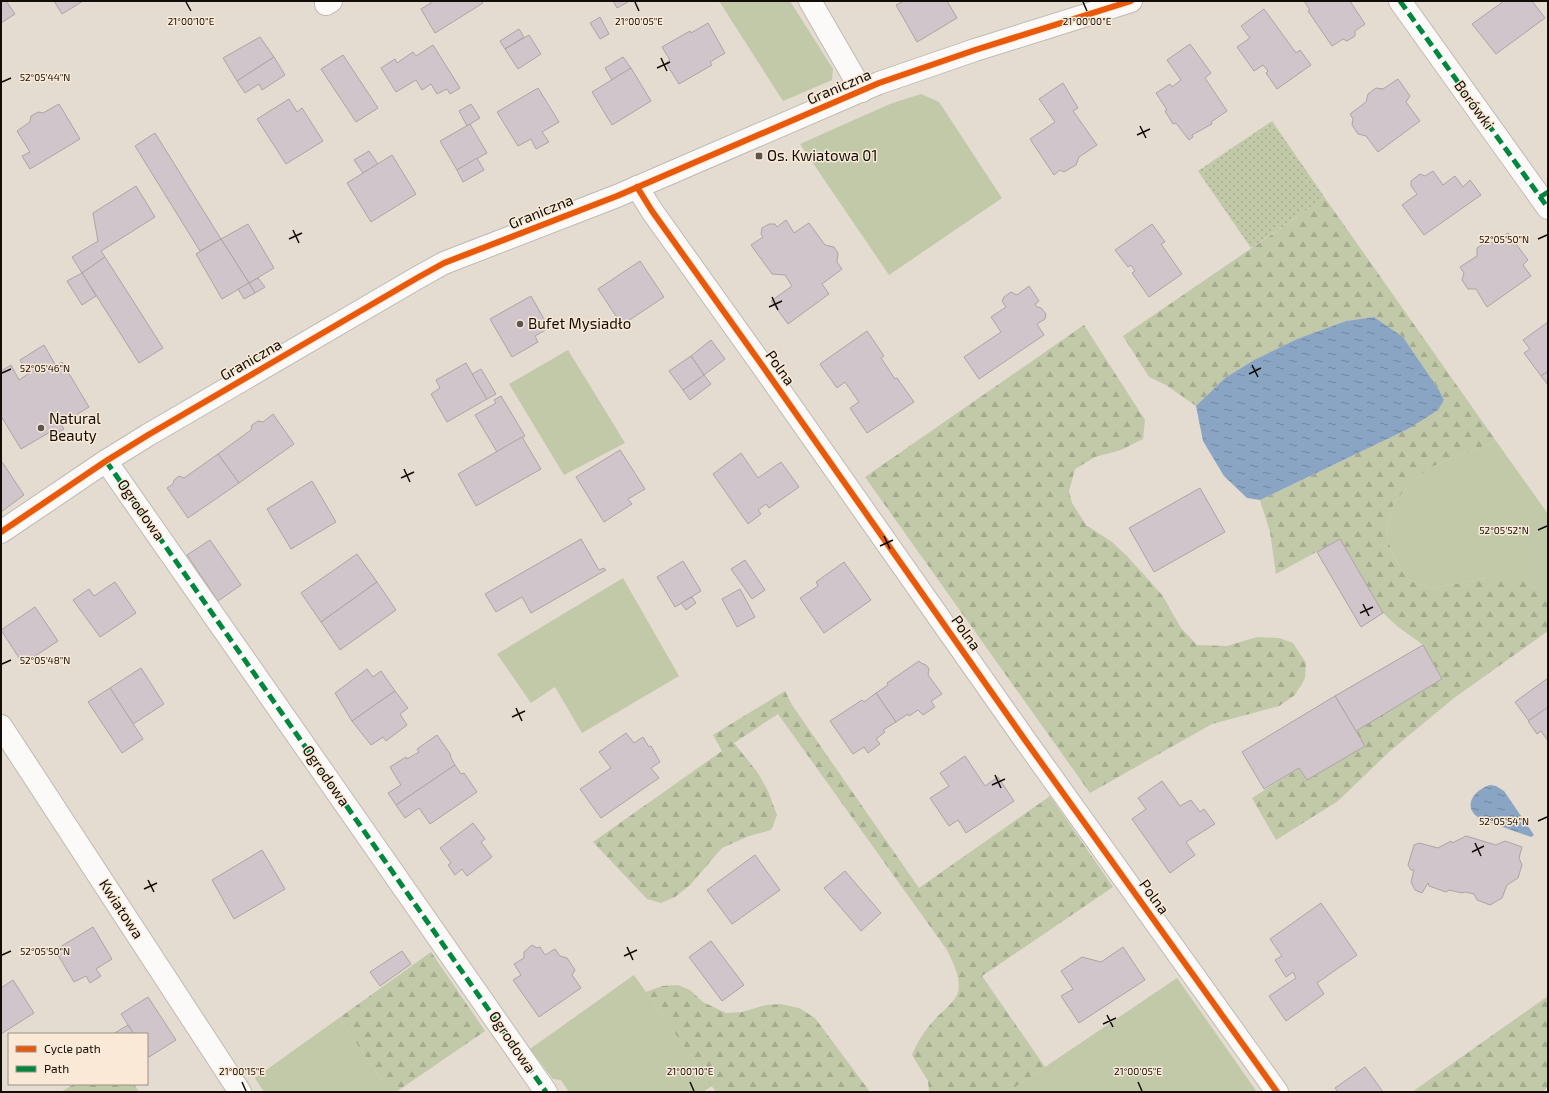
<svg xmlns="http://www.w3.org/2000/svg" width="1549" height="1093" viewBox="0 0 1549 1093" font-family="'Exo 2',sans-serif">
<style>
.grass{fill:#c1c9a8}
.forest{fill:url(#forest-firs)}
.garden{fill:url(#garden-dots)}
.water{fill:url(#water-ripples)}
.building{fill:#d0c5cb;stroke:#aba5a3}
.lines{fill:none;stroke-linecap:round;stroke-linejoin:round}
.minor-casing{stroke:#c1bab2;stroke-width:24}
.minor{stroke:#fbfaf8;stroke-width:22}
.quiet{stroke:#00873e;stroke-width:5;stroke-dasharray:10 5;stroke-linecap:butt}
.cycleway-casing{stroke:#f9e9d6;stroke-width:8}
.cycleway{stroke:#e8590c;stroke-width:6}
.ticks{fill:none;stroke:#120d07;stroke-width:1.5}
.poi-dot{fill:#5c554e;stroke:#f9e9d6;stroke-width:1.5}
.labels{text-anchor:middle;stroke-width:3;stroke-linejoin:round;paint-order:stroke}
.street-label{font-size:15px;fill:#120d07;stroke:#f9e9d6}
.poi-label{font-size:15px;fill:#120d07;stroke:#f9e9d6;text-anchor:start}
.ticks-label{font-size:10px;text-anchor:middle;fill:#120d07;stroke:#f9e9d6;stroke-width:3;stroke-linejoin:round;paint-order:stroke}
</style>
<defs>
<pattern id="forest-firs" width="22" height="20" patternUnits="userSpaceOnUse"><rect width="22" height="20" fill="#c1c9a8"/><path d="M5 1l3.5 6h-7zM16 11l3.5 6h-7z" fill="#a5ab8f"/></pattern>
<pattern id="garden-dots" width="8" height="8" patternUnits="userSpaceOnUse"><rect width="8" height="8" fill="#c1c9a8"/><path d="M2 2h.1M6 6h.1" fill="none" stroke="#a5ab8f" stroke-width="1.8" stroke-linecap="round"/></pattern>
<pattern id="water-ripples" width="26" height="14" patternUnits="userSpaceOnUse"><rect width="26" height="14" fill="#8aa5c4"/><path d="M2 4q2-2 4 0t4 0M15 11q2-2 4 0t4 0" fill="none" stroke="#6f859d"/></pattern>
</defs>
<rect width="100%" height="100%" fill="#e4dbd1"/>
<g class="grass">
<path d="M719 1H790L833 69 832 80 783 101Z"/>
<path d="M921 94 939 102 1002 198 889 275 800 144 890 104Z"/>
<path d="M568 350 625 443 564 475 509 384Z"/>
<path d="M1496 441 1548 514V599L1533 587 1491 577 1434 588 1418 584 1406 578 1391 551 1386 528 1395 501 1412 482 1431 467Z"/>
<path d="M623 578 679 676 582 733 555 687 531 703 497 654Z"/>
<path d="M634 975 712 1086 703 1092H569L561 1080 553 1079 530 1049Z"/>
<path d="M1177 978 1257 1092H1008Z"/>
<path d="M339 1018 390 1092H264L255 1078Z"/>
</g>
<g class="forest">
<path d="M1325 198 1496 441 1431 467 1412 482 1395 501 1386 528 1391 551 1406 578 1418 584 1434 588 1491 577 1517 578 1533 587 1548 599V631L1454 698 1390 751 1338 801 1276 840 1252 798 1299 768 1307 780 1364 746 1356 731 1442 679 1423 645 1397 626 1383 613 1340 539 1276 574 1270 532 1260 500 1408 429 1444 400 1439 390 1403 337 1374 317 1346 321 1297 339 1254 360 1225 378 1196 406 1166 385 1149 377 1123 336Z"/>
<path d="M1084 325 1145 420 1143 439 1121 450 1095 457 1075 469 1069 491 1072 503 1086 525 1112 542 1127 556 1162 595 1181 628 1197 645 1227 646 1257 637 1279 638 1293 643 1306 663 1305 678 1295 695 1279 706 1212 724 1090 793 865 477Z"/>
<path d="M785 691 792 705 919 888 1050 796 1113 887 982 976 1045 1067 1008 1092H929L928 1081 912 1055C918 1040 926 1029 936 1018 942 1012 954 1002 957 995 963 980 953 963 947 950L778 714 734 743 758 773 768 791 777 815 771 830 749 836 722 848 690 885 675 897 661 903 647 899 593 842 722 751 713 735Z"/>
<path d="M431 952 485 1031 396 1092H390L339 1018Z"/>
<path d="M678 985 690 990 703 1002 726 1013 742 1012 766 1005 780 1004 799 1008 815 1018 870 1092H716L646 992 662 986Z"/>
<path d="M1548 996V1087L1542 1092H1412Z"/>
<path d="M74 1084H134L139 1092H61Z"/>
</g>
<path class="garden" d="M1272 121 1325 198 1251 248 1198 171Z"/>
<g class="water">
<path d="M1374 317 1403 337 1439 390 1444 400 1438 410 1408 429 1260 500 1247 498 1224 476 1203 441 1196 406 1225 378 1254 360 1297 339 1346 321Z"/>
<path d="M1490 785 1496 786 1504 791 1534 835 1531 837 1483 820C1461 810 1471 791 1490 785Z"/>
</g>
<g class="building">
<path d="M1 1H6L15 14 1 23Z"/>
<path d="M54 1H83L62 14Z"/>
<path d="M430 1H481L483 3 435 33 421 9 431 3Z"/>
<path d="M613 1H628V2L617 8Z"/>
<path d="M904 1H947L957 18 917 42 896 5Z"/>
<path d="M1304 1H1350L1365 24 1355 31V36L1347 41 1343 39 1332 46 1308 11 1310 10Z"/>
<path d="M1504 1H1532L1545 18 1496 54 1472 24Z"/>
<path d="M1264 9 1296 53 1300 50 1311 65 1277 89 1266 73 1268 71 1263 65 1254 71 1237 47 1250 38 1241 26Z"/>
<path d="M600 17 609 34 600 39 590 23Z"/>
<path d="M708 23 725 53 710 62 712 65 679 84 666 63 670 60 662 47 690 31 691 33Z"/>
<path d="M519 29 524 37 505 49 500 41Z"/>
<path d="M529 35 541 54 518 69 505 49Z"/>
<path d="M260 37 274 57 237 81 223 58Z"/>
<path d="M1190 44 1211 73 1205 78 1227 111 1211 122 1212 124 1192 135 1193 137 1189 140 1176 123 1173 124 1165 111 1167 110 1156 93 1170 84 1172 87 1181 80 1167 60Z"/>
<path d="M433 45 460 88 450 94 447 89 437 94 431 84 422 90 416 80 396 92 381 68 395 59 397 63 413 52 416 56Z"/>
<path d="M343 55 378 108 356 122 321 69Z"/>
<path d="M274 57 285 75 262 90 259 84 245 93 237 81Z"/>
<path d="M623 57 631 68 612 80 605 68Z"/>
<path d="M631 68 651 101 612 125 592 92Z"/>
<path d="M1398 79 1410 96 1406 102 1420 121 1378 152 1366 136 1358 134 1352 125 1353 119 1350 114 1366 102 1368 94 1376 88 1383 89Z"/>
<path d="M1063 83 1078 108 1073 111 1097 145 1079 157 1076 165 1064 172 1060 170 1054 175 1030 139 1055 122 1039 99Z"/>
<path d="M538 88 559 122 542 132 549 142 536 149 531 139 518 146 497 112Z"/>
<path d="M289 99 297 112 302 108 323 141 286 164 257 119Z"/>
<path d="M59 104 80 139 30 169 22 156 30 152 17 131 30 122 31 116 38 112 43 113Z"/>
<path d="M471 104 480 118 467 126 459 111Z"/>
<path d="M470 124 487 153 457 170 440 141Z"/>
<path d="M155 133 221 239 200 251 135 146Z"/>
<path d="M369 151 378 164 363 173 354 160Z"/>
<path d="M392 155 416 194 371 222 347 183Z"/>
<path d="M477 158 484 170 463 182 457 170Z"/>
<path d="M1433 171 1443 185 1455 176 1463 187 1470 180 1481 195 1424 235 1402 205 1417 194 1411 186V181L1420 174 1425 176Z"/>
<path d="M136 186 155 217 101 251 105 257 82 273 72 257 98 241 93 213Z"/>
<path d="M786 220 794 233 809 223 825 245 834 247 838 253 837 262 842 269 822 284 829 294 788 324 771 301 792 286 785 275 772 274 751 245 763 237 761 234 762 228 769 224H775L777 227Z"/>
<path d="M248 224 274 268 249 283 221 239Z"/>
<path d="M1152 224 1165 242 1161 244 1182 274 1149 297 1132 273 1135 271 1131 265 1128 267 1115 250Z"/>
<path d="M1508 233 1528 260 1523 265 1531 276 1487 307 1476 289H1468L1462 280 1464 273 1460 267 1477 256V248L1486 242 1493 243Z"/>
<path d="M221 239 249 283 222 299 196 254Z"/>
<path d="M105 257 163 348 139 363 82 273Z"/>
<path d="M640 261 664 297 622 325 598 289Z"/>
<path d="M82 273 96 296 82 305 67 281Z"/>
<path d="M258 278 265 287 255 293 249 283Z"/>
<path d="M249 283 255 293 244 299 238 289Z"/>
<path d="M1029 286 1039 301 1035 304 1037 307 1041 308 1046 314 1045 319 1037 324 1044 335 979 379 964 357 1001 332 991 317 1006 307 1002 301 1004 297 1011 292 1017 295Z"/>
<path d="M531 296 549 328 535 336 538 342 512 357 490 319Z"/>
<path d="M1548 322V371L1541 376 1524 353 1530 349 1523 340Z"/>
<path d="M867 331 884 356 881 358 895 379 897 378 914 402 867 433 850 408 859 402 845 382 837 388 820 364Z"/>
<path d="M711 340 725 359 704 375 691 356Z"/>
<path d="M44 345 56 366 62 362 89 407 61 424 64 429 52 436 50 432 21 449 1 416V371L11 365 19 380 28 374 20 360Z"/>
<path d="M691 356 704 375 683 390 669 371Z"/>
<path d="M466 363 487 399 447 422 431 394 440 388 436 380Z"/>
<path d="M481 369 496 394 487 399 472 374Z"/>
<path d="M1548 371V385L1541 376Z"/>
<path d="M704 375 711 384 690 400 683 390Z"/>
<path d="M501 396 525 436 497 452 475 415 496 403 494 400Z"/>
<path d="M273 414 294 444 239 483 218 454 251 430 252 425 258 421 263 422Z"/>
<path d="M522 437 541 469 476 506 458 474Z"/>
<path d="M620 450 645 489 628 499 632 504 604 522 576 477Z"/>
<path d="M741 453 758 478 781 462 799 487 769 508 766 504 758 510 761 514 748 524 713 474Z"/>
<path d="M218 454 239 483 188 518 167 488 173 484 174 480 179 476 184 478Z"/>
<path d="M1 462H2L24 495 1 512Z"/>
<path d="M312 481 336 522 291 549 267 509Z"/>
<path d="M1200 488 1225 532 1154 572 1129 528Z"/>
<path d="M581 539 599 570 604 568 606 570 531 613 522 597 496 612 485 594Z"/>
<path d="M1340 539 1383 613 1361 627 1317 552Z"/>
<path d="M210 540 241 585 218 601 187 555Z"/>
<path d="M357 554 377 582 321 622 301 593Z"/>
<path d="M745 560 765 590 752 599 731 569Z"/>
<path d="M683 561 701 591 675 607 657 577Z"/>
<path d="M844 562 871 600 824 633 800 598 818 586 816 582Z"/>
<path d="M115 582 136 613 100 637 73 600 89 589 94 596Z"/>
<path d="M377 582 396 610 340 650 321 622Z"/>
<path d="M740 589 755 617 737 627 722 599Z"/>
<path d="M692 597 696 603 686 610 681 603Z"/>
<path d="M35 607 58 641 23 664 1 630Z"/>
<path d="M1423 645 1442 679 1356 731 1335 696Z"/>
<path d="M919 661 921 663 926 665 929 669 928 675 942 694 931 701 935 707 923 715 918 710 909 716 908 714 896 722 876 693 888 685 887 683Z"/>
<path d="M141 668 164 704 133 724 110 688Z"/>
<path d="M367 669 373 677 381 671 395 691 352 721 335 693Z"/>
<path d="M1548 678V707L1529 721 1515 702Z"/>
<path d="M110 688 143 739 122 753 88 702Z"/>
<path d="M395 691 408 708 400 714 407 725 386 741 383 737 371 745 352 721Z"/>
<path d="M876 693 896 722 883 730 885 732 876 739 880 744 868 753 864 747 853 754 830 721 862 700 864 702Z"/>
<path d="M1335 696 1365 746 1307 780 1299 768 1264 789 1242 752Z"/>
<path d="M1548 707V741L1541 731 1537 734 1528 721Z"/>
<path d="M626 733 634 743 643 737 649 747 651 746 660 762 651 768 659 778 601 818 580 789 611 768 599 752Z"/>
<path d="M437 735 451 755 450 756 455 765 396 805 388 793 401 785 390 767 406 757 407 759 419 752 417 749Z"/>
<path d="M965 756 985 786 998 777 1014 801 966 833 958 820 949 826 930 798 949 786 940 773Z"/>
<path d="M455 765 461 774 464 773 477 792 430 824 419 808 405 818 396 805Z"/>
<path d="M1162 781 1180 806 1191 800 1200 812 1204 809 1215 824 1186 842 1195 855 1170 873 1132 819 1146 809 1138 798Z"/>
<path d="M473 823 485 839 481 842 492 857 467 876 462 869 455 875 448 865 451 863 440 848Z"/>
<path d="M1466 836 1496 845 1505 841 1522 847 1519 858 1522 865 1518 878 1507 885 1502 898 1490 905 1477 900 1474 894 1465 892 1462 893 1449 890 1446 892 1429 886 1428 883 1422 893 1415 890 1411 882 1414 870H1411L1408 865 1414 845 1419 843 1438 848 1451 841 1452 843Z"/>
<path d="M262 850 285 889 234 919 212 880Z"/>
<path d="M755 855 780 890 732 924 707 890Z"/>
<path d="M845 871 881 913 861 931 824 888Z"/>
<path d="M1321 903 1357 955 1317 983 1324 994 1286 1021 1269 996 1296 978 1293 972 1286 977 1275 960 1282 956 1270 939Z"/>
<path d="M93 927 112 959 96 969 101 976 90 983 86 976 74 982 55 950Z"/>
<path d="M711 941 744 985 722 1001 689 957Z"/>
<path d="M532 945 537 948 540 947 545 955 555 949 560 956 567 958 575 970 572 975 581 988 539 1017 513 980 521 975 514 964 524 958V952Z"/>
<path d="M1123 947 1145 980 1079 1023 1061 996 1073 989 1061 971 1082 957 1101 962Z"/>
<path d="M402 951 411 964 380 986 370 972Z"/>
<path d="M13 980 34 1013 1 1034V988Z"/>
<path d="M148 997 176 1040 149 1057 147 1054V1034H134L121 1014Z"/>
<path d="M128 1025 134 1034H113Z"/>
<path d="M1365 1067 1383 1092H1338L1335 1088Z"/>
</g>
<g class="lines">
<g class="minor-casing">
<g id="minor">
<path d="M810 1 862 91"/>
<path d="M1400 1 1548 208"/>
<path d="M326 4 331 1"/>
<path d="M637 187 652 211 759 361 1025 740 1277 1092"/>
<path d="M106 461 546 1092"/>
<path d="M1 532 106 461 148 435 417 278 444 263 617 196 879 83 975 50 1131 1"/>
<path d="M1 726 240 1092"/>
</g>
</g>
<use href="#minor" class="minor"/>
<g class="quiet">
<path d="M1400 1 1548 208"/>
<path d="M1540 197 1548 192"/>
<path d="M106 461 546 1092"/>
</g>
<g class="cycleway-casing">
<g id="cycleway">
<path d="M637 187 652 211 759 361 1025 740 1277 1092"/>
<path d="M1 532 106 461 148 435 417 278 444 263 617 196 879 83 975 50 1131 1"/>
</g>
</g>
<use href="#cycleway" class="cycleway"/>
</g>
<path class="ticks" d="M186 2 191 11M635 2 639 11M1083 2 1087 11M661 58 667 71M657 68 670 62M2 82 11 78M1140 126 1146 138M1137 135 1150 129M293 230 299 243M289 239 302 233M1538 239 1547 235M772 297 778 310M769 307 782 301M1252 365 1258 377M2 373 11 369M1249 374 1261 368M404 469 410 482M401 478 414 472M1538 530 1547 526M884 536 890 549M880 546 893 540M1363 604 1369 616M1360 613 1373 607M2 664 11 660M516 708 522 721M512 717 525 711M995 775 1001 788M992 785 1005 779M1538 821 1547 817M1475 843 1481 856M1472 852 1484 846M148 880 154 892M144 889 157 883M627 947 633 960M2 955 11 951M624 956 637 950M1107 1015 1113 1027M1103 1024 1116 1018M242 1082 246 1091M690 1082 694 1091M1138 1082 1142 1091"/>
<g class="poi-dot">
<rect x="755" y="152" width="8" height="8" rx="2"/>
<circle cx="520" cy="324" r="4"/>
<circle cx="41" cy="428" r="4"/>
</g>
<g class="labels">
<g class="street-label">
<text transform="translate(839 87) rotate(-23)" y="5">Graniczna</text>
<text transform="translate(1474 105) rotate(54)" y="5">Borówki</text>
<text transform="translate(541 212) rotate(-22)" y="5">Graniczna</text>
<text transform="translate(251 360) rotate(-30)" y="5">Graniczna</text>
<text transform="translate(780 368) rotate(55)" y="5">Polna</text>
<text transform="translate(141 510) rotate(55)" y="5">Ogrodowa</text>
<text transform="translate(966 633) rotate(55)" y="5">Polna</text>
<text transform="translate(326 776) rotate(55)" y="5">Ogrodowa</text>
<text transform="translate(1154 897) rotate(54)" y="5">Polna</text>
<text transform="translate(121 909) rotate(57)" y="5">Kwiatowa</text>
<text transform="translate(512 1042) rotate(56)" y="5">Ogrodowa</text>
</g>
<g class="poi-label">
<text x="767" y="161">Os. Kwiatowa 01</text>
<text x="528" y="329">Bufet Mysiadło</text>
<text x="49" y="424">Natural<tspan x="49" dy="17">Beauty</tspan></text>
</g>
</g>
<g class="ticks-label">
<text x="191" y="25">21°00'10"E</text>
<text x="639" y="25">21°00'05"E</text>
<text x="1087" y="25">21°00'00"E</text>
<text x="45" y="81">52°05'44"N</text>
<text x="1504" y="243">52°05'50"N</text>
<text x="45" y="372">52°05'46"N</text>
<text x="1504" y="534">52°05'52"N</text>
<text x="45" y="664">52°05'48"N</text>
<text x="1504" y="825">52°05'54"N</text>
<text x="45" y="955">52°05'50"N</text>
<text x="242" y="1075">21°00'15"E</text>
<text x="690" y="1075">21°00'10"E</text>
<text x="1138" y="1075">21°00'05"E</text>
</g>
<rect width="1549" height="1093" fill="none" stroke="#120d07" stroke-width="4"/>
<rect x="8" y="1033" width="140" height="52" fill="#f9e9d6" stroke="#9d9183"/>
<rect x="16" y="1046" width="20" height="6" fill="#e8590c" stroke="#9d9183"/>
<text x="44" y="1053" font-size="12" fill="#120d07">Cycle path</text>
<rect x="16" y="1066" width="20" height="6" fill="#00873e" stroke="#9d9183"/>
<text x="44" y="1073" font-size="12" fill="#120d07">Path</text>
</svg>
